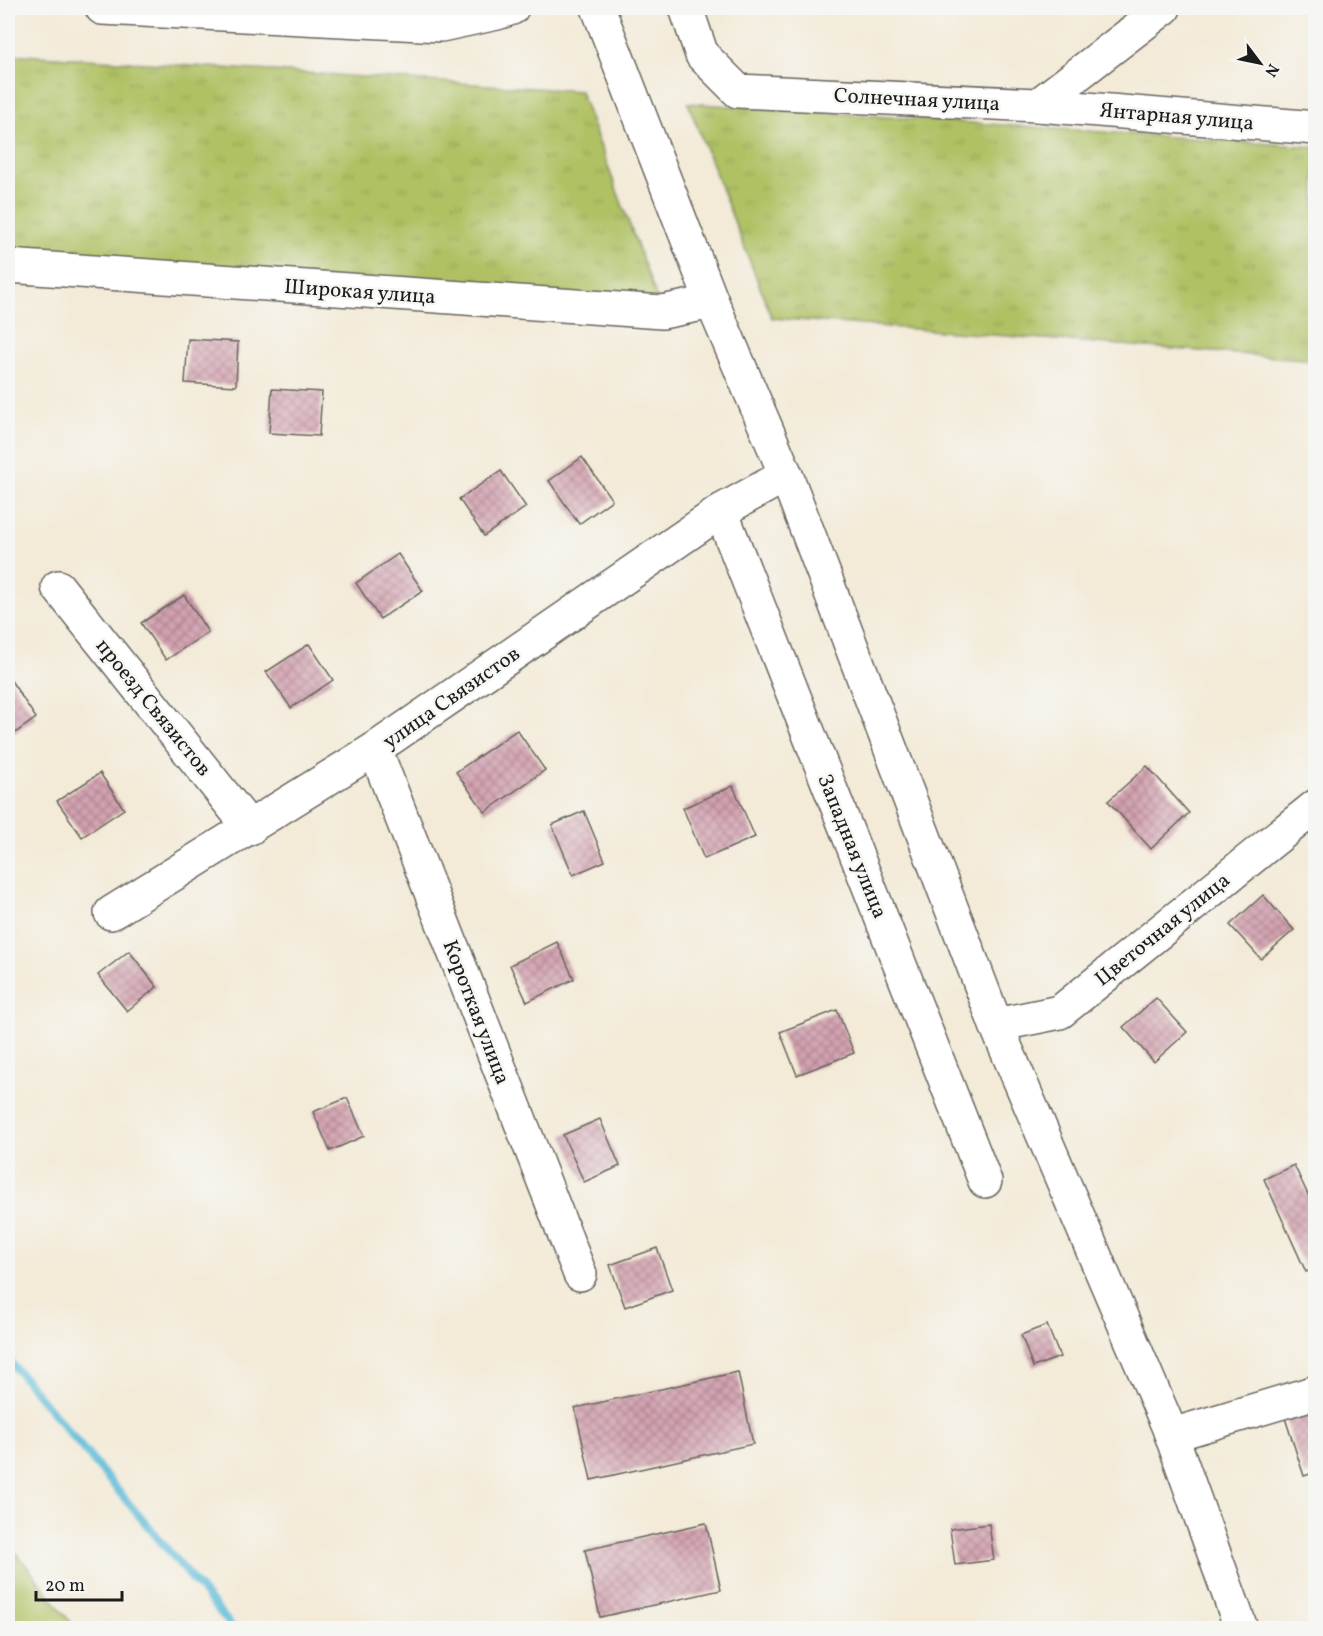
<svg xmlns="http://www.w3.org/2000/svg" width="1323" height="1636" viewBox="0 0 1323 1636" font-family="Vollkorn,serif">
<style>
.grass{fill:url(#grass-tufts);stroke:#666e40;stroke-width:1.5}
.green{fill:#afc164;stroke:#666e40;stroke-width:1.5}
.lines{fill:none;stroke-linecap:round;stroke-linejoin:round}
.stream{stroke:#5abcd8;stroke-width:8}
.building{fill:url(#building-cross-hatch)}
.minor-casing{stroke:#67645d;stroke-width:36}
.tertiary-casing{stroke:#67645d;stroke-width:36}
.minor{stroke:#fff;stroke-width:33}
.tertiary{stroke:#fff;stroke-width:33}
.labels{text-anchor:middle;stroke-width:5;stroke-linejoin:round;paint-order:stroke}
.street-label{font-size:21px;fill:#1c1c1c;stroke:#f6f6f2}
</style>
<defs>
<pattern id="grass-tufts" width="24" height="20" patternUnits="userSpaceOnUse" patternTransform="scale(1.5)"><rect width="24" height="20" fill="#afc164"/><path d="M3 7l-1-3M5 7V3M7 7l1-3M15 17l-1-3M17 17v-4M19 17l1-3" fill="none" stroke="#96a556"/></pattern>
<pattern id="building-cross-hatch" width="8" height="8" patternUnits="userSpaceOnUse" patternTransform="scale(1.5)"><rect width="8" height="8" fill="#d3a2b0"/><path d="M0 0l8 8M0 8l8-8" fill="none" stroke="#aa838e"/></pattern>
</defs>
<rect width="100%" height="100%" fill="#f6f6f2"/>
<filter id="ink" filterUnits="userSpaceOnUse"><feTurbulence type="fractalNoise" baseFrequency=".0167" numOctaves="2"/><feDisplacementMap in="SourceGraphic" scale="12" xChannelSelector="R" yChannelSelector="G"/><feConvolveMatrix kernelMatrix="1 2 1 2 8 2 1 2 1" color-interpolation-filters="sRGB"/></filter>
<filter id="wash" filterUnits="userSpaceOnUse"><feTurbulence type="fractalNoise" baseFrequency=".008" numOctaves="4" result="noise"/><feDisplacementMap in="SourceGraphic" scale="24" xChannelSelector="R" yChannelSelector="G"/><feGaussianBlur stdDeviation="1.35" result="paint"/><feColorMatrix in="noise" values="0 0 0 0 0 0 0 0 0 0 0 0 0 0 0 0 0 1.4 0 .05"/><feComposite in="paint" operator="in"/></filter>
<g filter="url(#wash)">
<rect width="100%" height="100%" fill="#f3ead7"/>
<g class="grass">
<path d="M8 54 580 91 662 312 8 271Z"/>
<path d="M688 103 1315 147V360L772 318Z"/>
</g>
<path class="green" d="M8 1542 75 1628H8Z"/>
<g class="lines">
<path class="stream" d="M8 1359 233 1628"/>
</g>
<g id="blocks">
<g class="building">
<path d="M1305 8H1316V18L1314 20Z"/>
<path d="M188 339 238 342 236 386 185 383Z"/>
<path d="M272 389 322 392 319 436 269 433Z"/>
<path d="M582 457 612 500 579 524 549 481Z"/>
<path d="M501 471 526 507 484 536 459 499Z"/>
<path d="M398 554 423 591 380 619 356 583Z"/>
<path d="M184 595 208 632 166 660 141 623Z"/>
<path d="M309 644 333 680 291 708 266 672Z"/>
<path d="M8 676 36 718 8 738Z"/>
<path d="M517 730 545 770 485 812 456 772Z"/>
<path d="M1147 766 1189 813 1151 849 1108 801Z"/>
<path d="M100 773 124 809 82 837 57 801Z"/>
<path d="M733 786 755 837 704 859 683 808Z"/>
<path d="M584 811 605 861 573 875 552 825Z"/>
<path d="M1263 895 1294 930 1261 959 1230 925Z"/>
<path d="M557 942 574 979 527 1002 510 965Z"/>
<path d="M129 951 157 987 127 1011 98 975Z"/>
<path d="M1156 998 1187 1032 1154 1062 1123 1027Z"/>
<path d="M837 1010 854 1053 797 1075 780 1032Z"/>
<path d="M347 1098 364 1136 330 1151 313 1112Z"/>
<path d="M600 1119 620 1166 584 1182 563 1135Z"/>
<path d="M1294 1165 1316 1212V1268L1306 1272 1264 1179Z"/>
<path d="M657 1248 672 1290 625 1307 610 1265Z"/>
<path d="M1047 1325 1060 1357 1033 1367 1021 1335Z"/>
<path d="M738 1372 753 1444 591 1480 575 1408Z"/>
<path d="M1313 1409 1316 1417V1472L1304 1476 1285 1418Z"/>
<path d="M706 1523 721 1590 600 1617 585 1550Z"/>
<path d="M989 1524 994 1560 955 1565 950 1529Z"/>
</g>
</g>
</g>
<g filter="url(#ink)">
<use href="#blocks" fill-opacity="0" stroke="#67645d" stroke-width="1.5"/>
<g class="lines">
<g class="minor-casing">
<g id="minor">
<path d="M102 8 441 25 497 13 512 8"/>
<path d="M686 8 702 55 738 91 1038 105 1164 8"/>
<path d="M1038 105 1316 128"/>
<path d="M8 266 662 312 712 302"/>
<path d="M721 511 985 1181"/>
<path d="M58 587 250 828"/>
<path d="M375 749 580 1274"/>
<path d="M111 913 375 749 721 511 786 475"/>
<path d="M996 1025 1060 1012 1316 806"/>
<path d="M1172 1435 1316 1392"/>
</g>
</g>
<g class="tertiary-casing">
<path id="tertiary" d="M598 8 712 302 786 475 996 1025 1168 1426 1241 1628"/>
</g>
<use href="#minor" class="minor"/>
<use href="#tertiary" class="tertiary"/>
</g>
</g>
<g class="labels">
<g class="street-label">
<text transform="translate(917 99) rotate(3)" y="7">Солнечная улица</text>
<text transform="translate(1177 116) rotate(5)" y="7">Янтарная улица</text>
<text transform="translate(360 291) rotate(4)" y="7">Широкая улица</text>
<text transform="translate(451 697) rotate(-35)" y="7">улица Связистов</text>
<text transform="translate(154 707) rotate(51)" y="7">проезд Связистов</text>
<text transform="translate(853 846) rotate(68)" y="7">Западная улица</text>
<text transform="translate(1162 929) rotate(-39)" y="7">Цветочная улица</text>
<text transform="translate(477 1012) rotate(69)" y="7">Короткая улица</text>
</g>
</g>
<rect width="1323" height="1636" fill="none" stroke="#f6f6f2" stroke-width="30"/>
<g transform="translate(1260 63) rotate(122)" stroke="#f6f6f2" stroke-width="4.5" paint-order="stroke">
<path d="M0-4.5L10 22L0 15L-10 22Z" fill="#1c1c1c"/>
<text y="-9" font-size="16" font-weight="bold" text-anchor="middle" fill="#1c1c1c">N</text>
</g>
<path d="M36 1591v9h86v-9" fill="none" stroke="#1c1c1c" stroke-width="3"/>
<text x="45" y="1591" font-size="18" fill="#1c1c1c" stroke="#f6f6f2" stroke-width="4.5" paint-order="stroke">20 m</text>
</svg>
